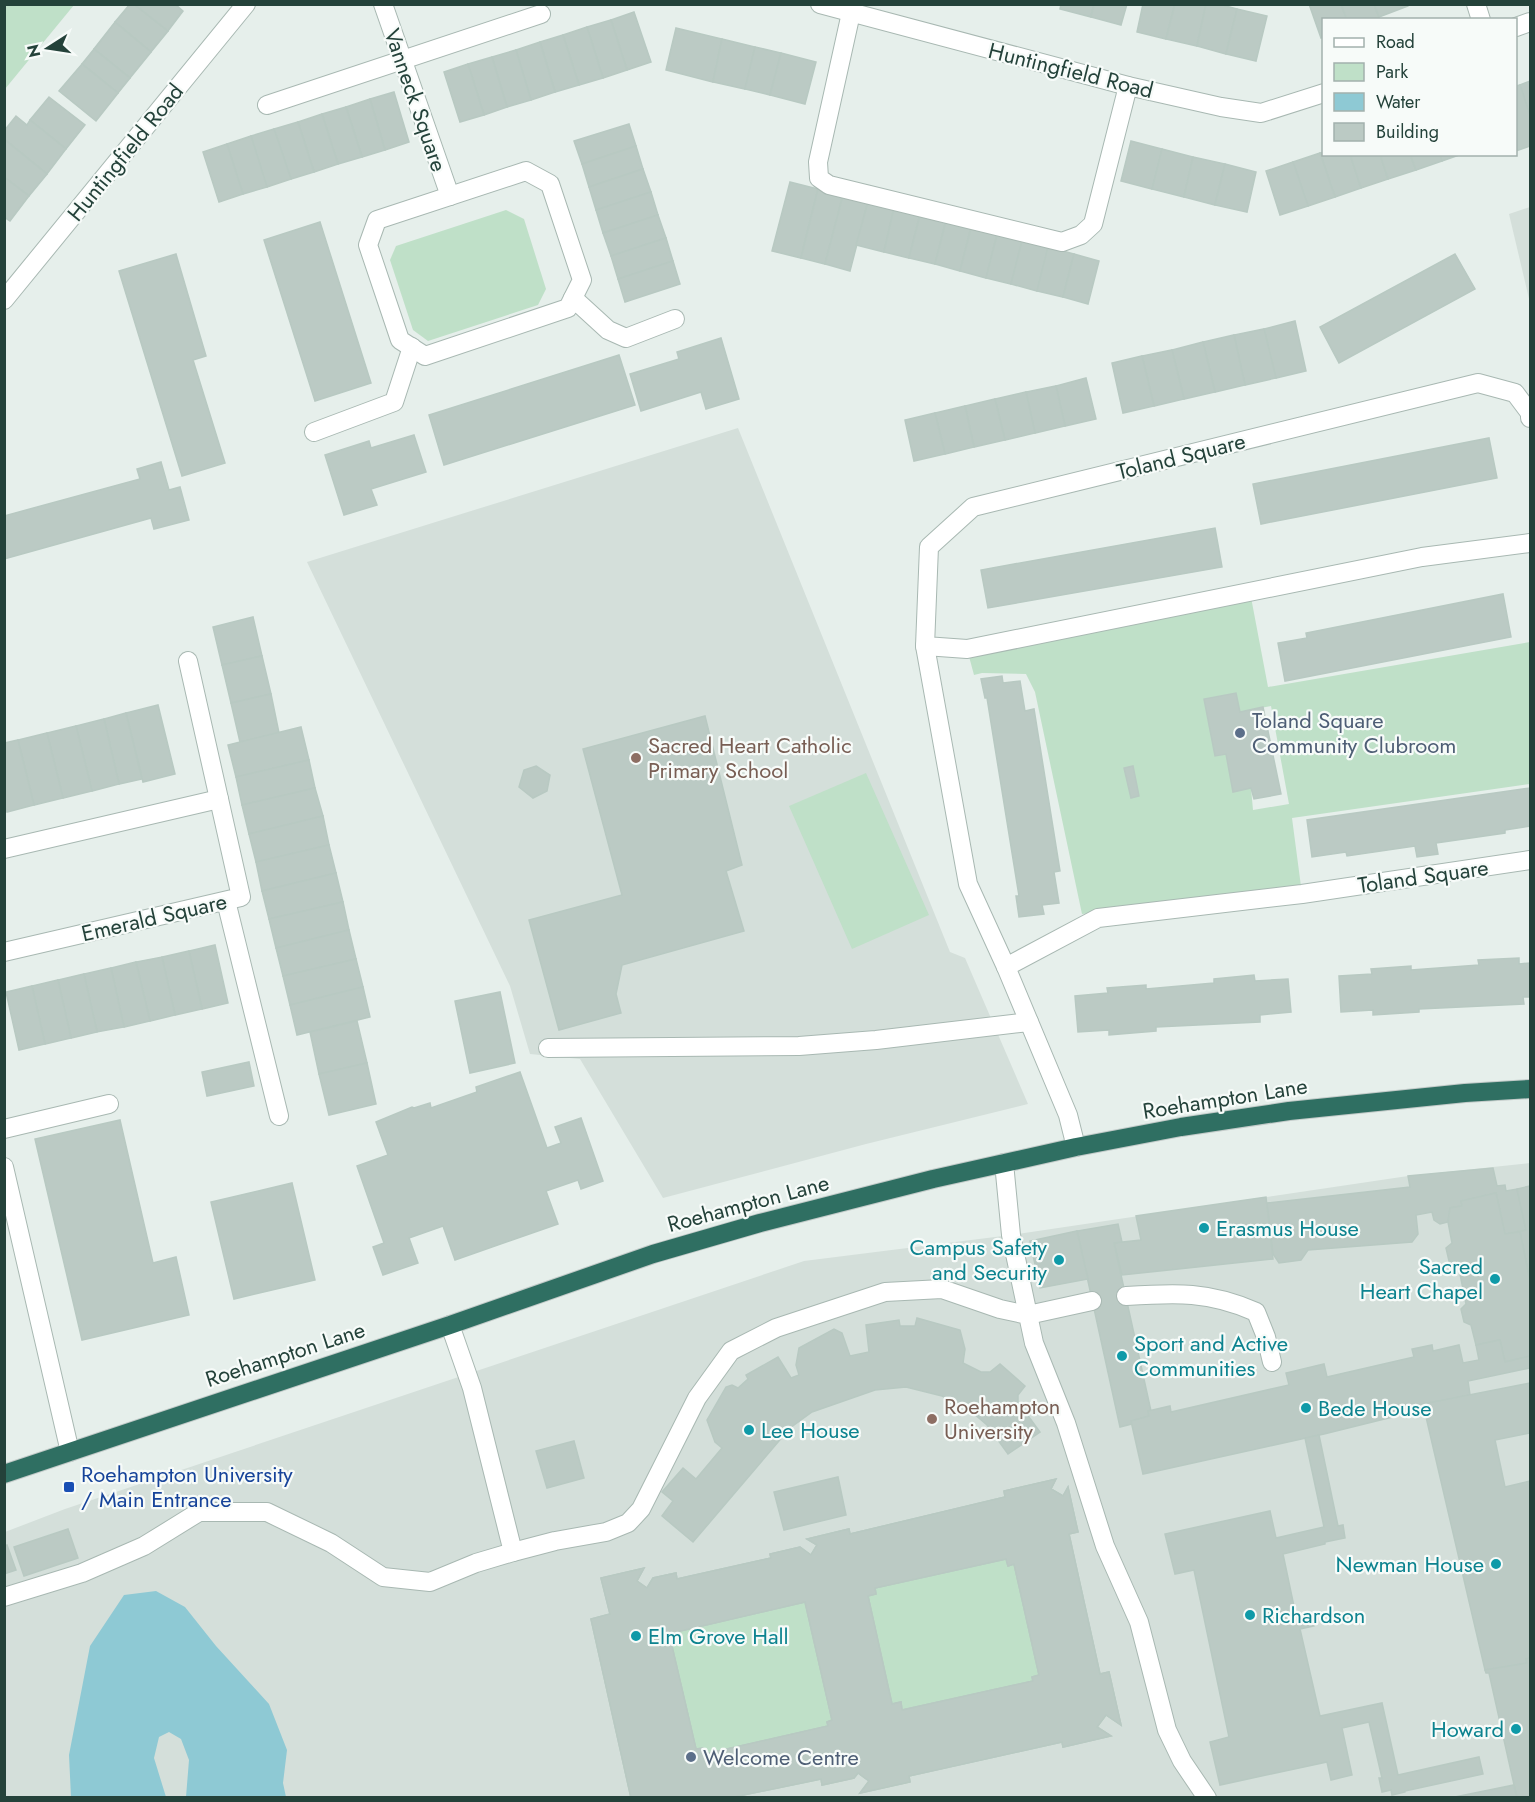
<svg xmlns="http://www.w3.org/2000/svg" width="1535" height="1802" viewBox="0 0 1535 1802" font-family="Jost,sans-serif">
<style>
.built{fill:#d4dfda}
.green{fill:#bfe0c8;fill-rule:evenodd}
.water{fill:#8ec9d4}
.building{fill:#bbcac4;stroke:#b8c9c2;stroke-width:1.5;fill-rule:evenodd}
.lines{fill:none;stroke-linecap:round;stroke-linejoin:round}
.lane-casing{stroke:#a8b8b2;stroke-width:20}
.street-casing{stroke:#a8b8b2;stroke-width:20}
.highway-casing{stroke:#c2cac8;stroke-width:20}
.lane{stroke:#fff;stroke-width:18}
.street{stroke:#fff;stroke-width:18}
.highway{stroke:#2f6f62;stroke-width:18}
.service-dot{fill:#5c6f8a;stroke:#f7fbf9;stroke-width:2}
.education-dot{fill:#8d6e63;stroke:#f7fbf9;stroke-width:2}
.culture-dot{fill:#0f9aa8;stroke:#f7fbf9;stroke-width:2}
.transit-dot{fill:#1a4fb4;stroke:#f7fbf9;stroke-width:2}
.labels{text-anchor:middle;stroke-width:4.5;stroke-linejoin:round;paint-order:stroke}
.street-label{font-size:22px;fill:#24423a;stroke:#f7fbf9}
.service-label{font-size:22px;fill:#4e5e75;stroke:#f7fbf9;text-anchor:start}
.education-label{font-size:22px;fill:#785e54;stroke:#f7fbf9;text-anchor:start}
.culture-label{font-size:22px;fill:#0d838f;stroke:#f7fbf9;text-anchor:start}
.transit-label{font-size:22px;fill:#164399;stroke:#f7fbf9;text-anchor:start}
</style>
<rect width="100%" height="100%" fill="#e6efeb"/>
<g class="built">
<path d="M1530 207V303L1509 214Z"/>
<path d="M738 428 950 952 965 958 1028 1104 866 1144 663 1198 580 1059 530 1054 510 986 307 562Z"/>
<path d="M1530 1163V1797L5 1798V1532L65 1509 804 1261 1011 1235 1408 1176Z"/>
</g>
<g class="green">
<path d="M5 4 74 5 5 89 4 5Z"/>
<path d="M506 210 524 219 546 289 538 305 428 341 413 330 390 260 396 246Z"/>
<path d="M1250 592 1268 687 1530 642V784L1292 818 1302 894 1082 914 1035 692 1026 674 982 673 974 675 967 649ZM1236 693 1240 712 1271 706 1289 804 1253 810 1251 788 1233 791 1226 754 1215 756 1204 699Z"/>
<path d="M866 773 929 915 852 949 789 806Z"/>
<path d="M1006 1559 1008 1565 1014 1564 1039 1675 1032 1677 1033 1681 902 1710 900 1702 892 1704 868 1596 876 1594 875 1588Z"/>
<path d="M805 1602 832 1720 827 1722 828 1726 705 1754 703 1748 696 1749 671 1642 678 1640 676 1632Z"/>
</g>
<path class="water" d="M156 1591 185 1607 216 1646 269 1704 287 1750 283 1783 286 1797H186L189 1760 181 1739 169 1732 159 1737 154 1758 166 1797H71L69 1755 90 1646 124 1595Z"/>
<g class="building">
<path d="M130 4H134L168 31 151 52 115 22Z"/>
<path d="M134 4H175L183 11 168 31Z"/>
<path d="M1061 4H1094L1091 17 1060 9Z"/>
<path d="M1094 4H1127L1121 25 1091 17Z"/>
<path d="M1143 4H1175L1166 39 1137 32Z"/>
<path d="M1175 4H1206L1197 46 1166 39Z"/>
<path d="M1206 4H1219L1237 9 1226 54 1197 46Z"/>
<path d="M1309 4H1341L1347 20H1324V37L1321 38Z"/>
<path d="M1341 4H1374L1379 17 1371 20H1347Z"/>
<path d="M1374 4H1408V6L1379 17Z"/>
<path d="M1237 9 1267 16 1256 61 1226 54Z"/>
<path d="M634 12 651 62 627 70 611 20Z"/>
<path d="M611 20 627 70 603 78 587 27Z"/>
<path d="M115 22 151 52 130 78 94 49Z"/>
<path d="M587 27 603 78 579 85 563 35Z"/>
<path d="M676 28 722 39 713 82 666 70Z"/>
<path d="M563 35 579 85 555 92 540 42Z"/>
<path d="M722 39 755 47 745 89 713 82Z"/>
<path d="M540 42 555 92 531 100 516 50Z"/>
<path d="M755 47 781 53 770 95 745 89Z"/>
<path d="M94 49 130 78 118 93 82 64Z"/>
<path d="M516 50 531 100 507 107 492 57Z"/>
<path d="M781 53 816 62 805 104 770 95Z"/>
<path d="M492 57 507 107 484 115 468 64Z"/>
<path d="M82 64 118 93 96 121 59 91Z"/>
<path d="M468 64 484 115 460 122 444 72Z"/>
<path d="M1530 81V115L1520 85Z"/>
<path d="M1520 85 1530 115V146L1516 151V86Z"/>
<path d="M394 92 409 142 385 150 370 99Z"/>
<path d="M49 97 85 125 66 149 30 120Z"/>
<path d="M370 99 385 150 362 157 346 107Z"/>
<path d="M346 107 362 157 338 164 322 114Z"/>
<path d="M322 114 338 164 314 172 298 122Z"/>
<path d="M16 116 27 125 30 120 66 149 47 174 4 139V131Z"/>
<path d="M298 122 314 172 291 179 274 129Z"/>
<path d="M629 124 636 146 582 164 574 141Z"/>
<path d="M274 129 291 179 267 187 251 136Z"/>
<path d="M251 136 267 187 243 194 227 144Z"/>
<path d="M4 139 47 174 29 196 4 177Z"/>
<path d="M1131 141 1162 149 1152 189 1121 181Z"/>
<path d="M227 144 243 194 219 202 203 152Z"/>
<path d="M636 146 643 169 589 187 582 164Z"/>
<path d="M1162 149 1193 157 1184 197 1152 189Z"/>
<path d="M1324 152V154H1350L1361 188 1335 197 1320 153Z"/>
<path d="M1320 153 1335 197 1308 206 1293 162Z"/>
<path d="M1350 154H1380L1388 179 1361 188Z"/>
<path d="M1380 154H1410L1416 170 1388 179Z"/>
<path d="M1410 154H1440L1442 161 1416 170Z"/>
<path d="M1440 154H1462L1442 161Z"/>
<path d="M1193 157 1225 164 1215 205 1184 197Z"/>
<path d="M1293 162 1308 206 1280 215 1266 171Z"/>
<path d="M1225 164 1256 172 1247 212 1215 205Z"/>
<path d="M643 169 651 192 596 210 589 187Z"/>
<path d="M4 177 29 196 10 221 4 217Z"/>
<path d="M790 182 818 189 801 258 772 251Z"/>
<path d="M818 189 843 195 825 264 801 258Z"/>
<path d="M651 192 658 215 603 233 596 210Z"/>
<path d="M843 195 868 202 850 271 825 264Z"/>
<path d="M868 202 894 208 884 252 856 245Z"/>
<path d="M894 208 920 215 909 258 884 252Z"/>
<path d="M658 215 666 238 611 256 603 233Z"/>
<path d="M920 215 946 221 935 264 909 258Z"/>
<path d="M946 221 971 228 960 271 935 264Z"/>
<path d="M320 222 371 383 315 401 264 240Z"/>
<path d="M971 228 997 235 986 278 960 271Z"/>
<path d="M997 235 1022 241 1011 284 986 278Z"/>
<path d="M666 238 673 261 618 279 611 256Z"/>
<path d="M1022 241 1048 247 1037 291 1011 284Z"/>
<path d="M1048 247 1074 254 1063 297 1037 291Z"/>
<path d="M176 254 206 356 193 360 225 463 182 476 119 271Z"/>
<path d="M1074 254 1099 261 1088 304 1063 297Z"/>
<path d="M1455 254 1475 289 1339 363 1320 327Z"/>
<path d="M673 261 680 284 625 302 618 279Z"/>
<path d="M1295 321 1306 371 1276 378 1264 329Z"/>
<path d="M1264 329 1276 378 1245 385 1234 335Z"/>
<path d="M1234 335 1245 385 1215 392 1203 342Z"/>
<path d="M721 338 739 399 706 409 701 392 641 411 630 374 679 359 677 352Z"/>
<path d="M1203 342 1215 392 1184 399 1172 350Z"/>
<path d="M1172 350 1184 399 1154 406 1142 356Z"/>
<path d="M619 355 635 405 444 465 429 415Z"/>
<path d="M1142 356 1154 406 1123 413 1112 363Z"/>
<path d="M1086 378 1096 419 1065 426 1056 386Z"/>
<path d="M1056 386 1065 426 1035 433 1026 392Z"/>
<path d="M1026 392 1035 433 1005 440 995 399Z"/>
<path d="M995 399 1005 440 974 447 965 406Z"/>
<path d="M965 406 974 447 945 454 935 413Z"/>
<path d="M935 413 945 454 914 461 905 420Z"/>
<path d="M414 435 426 472 371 489 377 505 344 515 325 455 369 441 371 448Z"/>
<path d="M1489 438 1497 478 1261 524 1253 484Z"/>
<path d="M161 462 169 490 180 487 189 520 154 529 151 518 4 559V516L140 479 137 469Z"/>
<path d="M1215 528 1222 567 988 608 981 570Z"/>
<path d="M1503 594 1511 637 1285 681 1278 643 1307 638 1306 633Z"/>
<path d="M253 617 262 656 222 665 213 627Z"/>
<path d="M262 656 271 694 231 703 222 665Z"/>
<path d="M1002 676 1003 683 1020 681 1025 711 1034 709 1060 871 1054 872 1059 903 1042 905 1044 914 1019 917 1016 896H1019L987 698H985L981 679Z"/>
<path d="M1236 693 1240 712 1263 707 1281 794 1254 799 1251 788 1233 792 1226 754 1215 756 1204 699Z"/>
<path d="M271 694 279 733 240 742 231 703Z"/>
<path d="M158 705 175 774 143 782 126 713Z"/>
<path d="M126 713 142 779 119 784 104 719Z"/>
<path d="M705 716 742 865 726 871 744 931 622 965 616 994 621 1013 559 1030 529 920 622 895 583 749Z"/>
<path d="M104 719 119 784 92 791 76 726Z"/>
<path d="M76 726 92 791 63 798 47 733Z"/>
<path d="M301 727 309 760 236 777 228 745Z"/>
<path d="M47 733 63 798 34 805 18 740Z"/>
<path d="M18 740 34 805 7 812 4 802V743Z"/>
<path d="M309 760 315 788 242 805 236 777Z"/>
<path d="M536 766 550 775 547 791 533 798 519 787 524 770Z"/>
<path d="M1133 766 1139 796 1131 798 1124 768Z"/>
<path d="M315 788 323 816 249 834 242 805Z"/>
<path d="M1530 788V826L1505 830V833L1436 843 1438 854 1417 857 1415 846 1347 856 1346 852 1312 857 1307 820Z"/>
<path d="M323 816 329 845 256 862 249 834Z"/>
<path d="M329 845 336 873 262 891 256 862Z"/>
<path d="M336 873 343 902 269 919 262 891Z"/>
<path d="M343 902 349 930 276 948 269 919Z"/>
<path d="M349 930 356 959 283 976 276 948Z"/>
<path d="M215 945 228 1003 202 1009 189 951Z"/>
<path d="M189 951 202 1009 175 1015 162 957Z"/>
<path d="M162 957 175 1015 150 1021 136 962Z"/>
<path d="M1519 958V964L1530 963V997H1523L1524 1004 1419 1009V1012L1373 1015V1010L1341 1012 1339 976 1372 974 1371 969 1411 966V970L1479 965 1478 960Z"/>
<path d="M356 959 363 987 290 1005 283 976Z"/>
<path d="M136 962 150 1021 124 1027 111 968Z"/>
<path d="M111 968 124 1027 97 1032 84 974Z"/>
<path d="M84 974 97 1032 71 1038 58 980Z"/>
<path d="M1254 975 1255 981 1288 979 1291 1012 1260 1015V1022L1156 1027V1031L1109 1035V1030L1078 1032 1075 996 1108 993 1107 988 1146 985V989L1214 983V979Z"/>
<path d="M58 980 71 1038 45 1044 32 986Z"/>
<path d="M32 986 45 1044 19 1050 6 992Z"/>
<path d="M363 987 370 1017 297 1035 290 1005Z"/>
<path d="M500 992 515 1063 470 1073 455 1001Z"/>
<path d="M357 1021 367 1063 319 1074 310 1032Z"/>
<path d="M249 1062 254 1086 207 1096 202 1072Z"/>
<path d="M367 1063 376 1104 329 1115 319 1074Z"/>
<path d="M520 1072 547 1148 561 1143 555 1127 581 1118 603 1181 581 1189 578 1180 546 1191 558 1224 455 1260 443 1226 409 1238 418 1263 383 1275 373 1247 384 1243 357 1166 388 1155 376 1122 412 1107 414 1108 430 1103 431 1108 477 1092 476 1087Z"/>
<path d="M120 1120 153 1263 176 1257 189 1315 82 1340 35 1139Z"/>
<path d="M1493 1168 1497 1186 1505 1185 1506 1191 1517 1189 1526 1230 1505 1234 1496 1193 1461 1201 1462 1206 1450 1208 1448 1222 1440 1224 1434 1220 1432 1212 1416 1215 1418 1234 1412 1242 1308 1250 1301 1260 1279 1263 1273 1254 1267 1203 1410 1187 1408 1176Z"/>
<path d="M292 1183 315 1280 234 1299 211 1202Z"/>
<path d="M1530 1186V1281L1520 1232 1526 1230 1517 1189Z"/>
<path d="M1496 1193 1505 1234 1520 1232 1530 1281V1359V1356L1505 1362 1500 1340 1476 1345 1471 1325 1464 1322 1461 1309 1466 1304 1458 1264 1449 1261 1446 1248 1452 1243 1448 1222 1450 1208 1462 1206 1461 1201Z"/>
<path d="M1266 1197 1273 1259 1122 1275 1114 1243 1141 1240 1136 1216Z"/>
<path d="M1118 1224 1122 1242 1114 1243 1151 1411H1148L1149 1416 1131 1421 1132 1424 1120 1427 1077 1231Z"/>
<path d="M1077 1231 1088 1279 1040 1288 1030 1241Z"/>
<path d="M917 1318 960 1330 965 1349 963 1363 981 1372H990L1000 1364 1025 1386 1018 1395V1402L1040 1432 1008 1454 987 1425 966 1407 942 1396 906 1387 875 1390 812 1412 790 1428 693 1542 662 1516 673 1501 662 1492 683 1468 696 1479 722 1448 715 1442 707 1420 726 1387 732 1385 738 1388 748 1379 746 1375 778 1357 791 1378 799 1375 796 1365 799 1348 834 1329 842 1333 850 1356 869 1352 866 1325 899 1320 900 1326H915Z"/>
<path d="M1500 1340 1505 1362 1530 1356V1368L1468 1381 1470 1395 1423 1404 1425 1409 1324 1434 1143 1474 1131 1421 1149 1416 1148 1411 1170 1406 1171 1412 1289 1385 1286 1373 1324 1364 1327 1377 1414 1357 1412 1349 1432 1345 1433 1351 1459 1345 1463 1363 1479 1360 1476 1345Z"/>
<path d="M1530 1383V1433L1495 1440 1505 1487 1530 1481V1658L1526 1659 1527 1663 1485 1670 1423 1404Z"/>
<path d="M1319 1435 1338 1526 1343 1525 1345 1538 1325 1542V1544L1283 1554 1296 1616 1311 1613 1314 1626 1300 1629 1320 1716 1382 1703 1398 1775 1479 1757 1483 1774 1405 1791V1792L1392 1795 1391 1790 1382 1792 1379 1778H1382L1369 1722 1342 1728 1352 1775 1331 1780 1327 1762 1220 1785 1210 1742 1229 1737 1194 1570 1175 1574 1165 1534 1270 1511 1276 1538 1324 1527 1305 1438Z"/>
<path d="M574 1441 584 1478 547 1488 536 1451Z"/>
<path d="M838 1477 846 1515 784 1530 774 1492Z"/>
<path d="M1056 1479 1051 1489 1063 1496 1068 1487 1078 1532 1069 1534 1100 1674 1109 1672 1121 1725 1106 1715 1097 1727 1111 1736 1063 1747 1062 1742 909 1776 910 1782 860 1793 869 1781 858 1773 854 1778 822 1785 821 1779 729 1798H631L591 1619 610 1614 601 1578 644 1568 637 1581 647 1588 653 1578 676 1573 677 1579 771 1558 770 1554 800 1547 811 1555 817 1545 807 1539 849 1529 850 1534 1005 1497 1004 1491ZM1006 1559 1008 1566 1014 1564 1039 1675 1032 1677 1033 1681 902 1710 901 1702 892 1704 868 1596 876 1594 875 1588ZM805 1602 832 1720 827 1722 828 1726 705 1754 703 1748 696 1749 671 1642 678 1640 676 1632Z"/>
<path d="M1056 1479 1051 1489 1063 1496 1068 1487 1078 1532 1069 1534 1100 1674 1109 1672 1121 1725 1106 1715 1097 1727 1111 1736 1063 1747 1062 1742 909 1776 910 1782 860 1793 869 1781 858 1773 854 1778 822 1785 821 1779 729 1798H631L591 1619 610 1614 601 1578 644 1568 637 1581 647 1588 653 1578 676 1573 677 1579 771 1558 770 1554 800 1547 811 1555 817 1545 807 1539 849 1529 850 1534 1005 1497 1004 1491ZM1006 1559 1008 1566 1014 1564 1039 1675 1032 1677 1033 1681 902 1710 901 1702 892 1704 868 1596 876 1594 875 1588ZM805 1602 832 1720 827 1722 828 1726 705 1754 703 1748 696 1749 671 1642 678 1640 676 1632Z"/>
<path d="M68 1529 78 1558 24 1576 14 1547Z"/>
<path d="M7 1545 16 1570 4 1574V1546Z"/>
<path d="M1530 1658V1798H1517L1489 1673H1486L1485 1670 1527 1663 1526 1659Z"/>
<path d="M1514 1785 1517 1798H1450Z"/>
</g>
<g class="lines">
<g class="lane-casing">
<g id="lane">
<path d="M851 13 818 162 819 178 829 185 1062 242 1081 235 1093 224 1128 86"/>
<path d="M267 105 541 14"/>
<path d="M573 298 608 330 626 338 675 319"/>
<path d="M314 432 394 402 412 347"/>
<path d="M226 901 279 1116"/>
<path d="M548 1048 799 1046 876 1040 1029 1022"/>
<path d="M4 1129 109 1104"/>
<path d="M1004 1163 1011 1235 1028 1315 1092 1301"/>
<path d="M1126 1296C1176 1293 1209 1291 1256 1312L1266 1337 1272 1362"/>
<path d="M513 1552 555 1541 606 1532 628 1523 641 1509 697 1398 731 1351 776 1328 885 1292 942 1289 1000 1309 1028 1315 1034 1343 1066 1423 1105 1546 1139 1622 1167 1730 1182 1761 1207 1798"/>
<path d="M4 1597 82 1573 144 1546 199 1512H267L331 1543 383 1577 430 1582 476 1563 513 1552 472 1388 450 1325"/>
</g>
</g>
<g class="street-casing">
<g id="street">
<path d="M383 4 450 196"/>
<path d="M820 4 1128 86 1221 107 1261 113 1324 93"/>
<path d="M1476 4 1481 20"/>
<path d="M1516 27 1530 22"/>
<path d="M526 171 550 184 582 280 568 308 425 356 400 340 368 245 377 220Z"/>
<path d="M4 300 246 4"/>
<path d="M1530 418V413L1515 393 1478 383 973 507 929 547 925 646 967 649 1422 557 1530 543"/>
<path d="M925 646 968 884 1006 967"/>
<path d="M4 849 219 799"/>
<path d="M4 952 241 897 188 661"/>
<path d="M1076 1147 1068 1115 1006 967 1098 918 1302 894 1530 860"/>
<path d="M4 1167 70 1452"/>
</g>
</g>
<g class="highway-casing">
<path id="highway" d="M4 1474 450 1325 653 1254 760 1223 933 1179 1076 1147 1181 1127 1289 1111 1465 1093 1530 1089"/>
</g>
<use href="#lane" class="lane"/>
<use href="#street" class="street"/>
<use href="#highway" class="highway"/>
</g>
<g class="service-dot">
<circle cx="1240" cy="733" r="6"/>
<circle cx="691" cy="1757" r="6"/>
</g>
<g class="education-dot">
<circle cx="636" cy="758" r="6"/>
<circle cx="932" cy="1419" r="6"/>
</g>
<g class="culture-dot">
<circle cx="1204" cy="1228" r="6"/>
<circle cx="1059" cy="1260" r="6"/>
<circle cx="1495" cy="1279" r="6"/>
<circle cx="1122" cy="1356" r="6"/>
<circle cx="1306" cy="1408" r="6"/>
<circle cx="749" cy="1430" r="6"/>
<circle cx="1496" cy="1564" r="6"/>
<circle cx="1250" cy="1615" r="6"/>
<circle cx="636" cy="1636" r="6"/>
<circle cx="1516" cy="1729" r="6"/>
</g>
<rect class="transit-dot" x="63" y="1481" width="12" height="12" rx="3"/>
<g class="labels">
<g class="street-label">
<text transform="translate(1071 70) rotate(14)" y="8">Huntingfield Road</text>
<text transform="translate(416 100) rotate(71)" y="8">Vanneck Square</text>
<text transform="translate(125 152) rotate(-51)" y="8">Huntingfield Road</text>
<text transform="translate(1181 456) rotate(-14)" y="8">Toland Square</text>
<text transform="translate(1423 876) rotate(-8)" y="8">Toland Square</text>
<text transform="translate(154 917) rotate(-13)" y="8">Emerald Square</text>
<text transform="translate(1225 1098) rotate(-9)" y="8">Roehampton Lane</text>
<text transform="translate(748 1203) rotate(-15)" y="8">Roehampton Lane</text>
<text transform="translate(285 1354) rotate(-18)" y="8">Roehampton Lane</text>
</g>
<g class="service-label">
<text x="1252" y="728">Toland Square<tspan x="1252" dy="25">Community Clubroom</tspan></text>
<text x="703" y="1765">Welcome Centre</text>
</g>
<g class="education-label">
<text x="648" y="753">Sacred Heart Catholic<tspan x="648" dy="25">Primary School</tspan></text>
<text x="944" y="1414">Roehampton<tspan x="944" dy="25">University</tspan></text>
</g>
<g class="culture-label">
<text x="1216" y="1236">Erasmus House</text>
<text x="1047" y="1255" text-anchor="end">Campus Safety<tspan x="1047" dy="25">and Security</tspan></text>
<text x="1483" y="1274" text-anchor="end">Sacred<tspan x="1483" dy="25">Heart Chapel</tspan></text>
<text x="1134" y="1351">Sport and Active<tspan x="1134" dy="25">Communities</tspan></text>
<text x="1318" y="1416">Bede House</text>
<text x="761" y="1438">Lee House</text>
<text x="1484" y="1572" text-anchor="end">Newman House</text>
<text x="1262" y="1623">Richardson</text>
<text x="648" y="1644">Elm Grove Hall</text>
<text x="1504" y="1737" text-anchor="end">Howard</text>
</g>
<g class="transit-label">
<text x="81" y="1482">Roehampton University<tspan x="81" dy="25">/ Main Entrance</tspan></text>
</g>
</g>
<rect width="1535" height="1802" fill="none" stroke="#24423a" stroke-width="12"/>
<rect x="1322" y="18" width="195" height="138" fill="#f7fbf9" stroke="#a3b1ad" stroke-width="1.5"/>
<rect x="1334" y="38" width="30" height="9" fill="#ffffff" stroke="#a3b1ad" stroke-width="1.5"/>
<text x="1376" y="48" font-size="18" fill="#24423a">Road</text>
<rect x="1334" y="63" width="30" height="18" fill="#bfe0c8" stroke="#a3b1ad" stroke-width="1.5"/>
<text x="1376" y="78" font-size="18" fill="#24423a">Park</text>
<rect x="1334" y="93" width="30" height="18" fill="#8ec9d4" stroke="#a3b1ad" stroke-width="1.5"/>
<text x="1376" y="108" font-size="18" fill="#24423a">Water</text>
<rect x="1334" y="123" width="30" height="18" fill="#bbcac4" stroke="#a3b1ad" stroke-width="1.5"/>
<text x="1376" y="138" font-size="18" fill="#24423a">Building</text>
<g transform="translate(48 48) rotate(258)" stroke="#f7fbf9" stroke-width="4.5" paint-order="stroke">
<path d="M0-4.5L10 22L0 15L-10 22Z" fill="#24423a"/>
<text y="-9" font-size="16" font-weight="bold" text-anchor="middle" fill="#24423a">N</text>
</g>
</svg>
